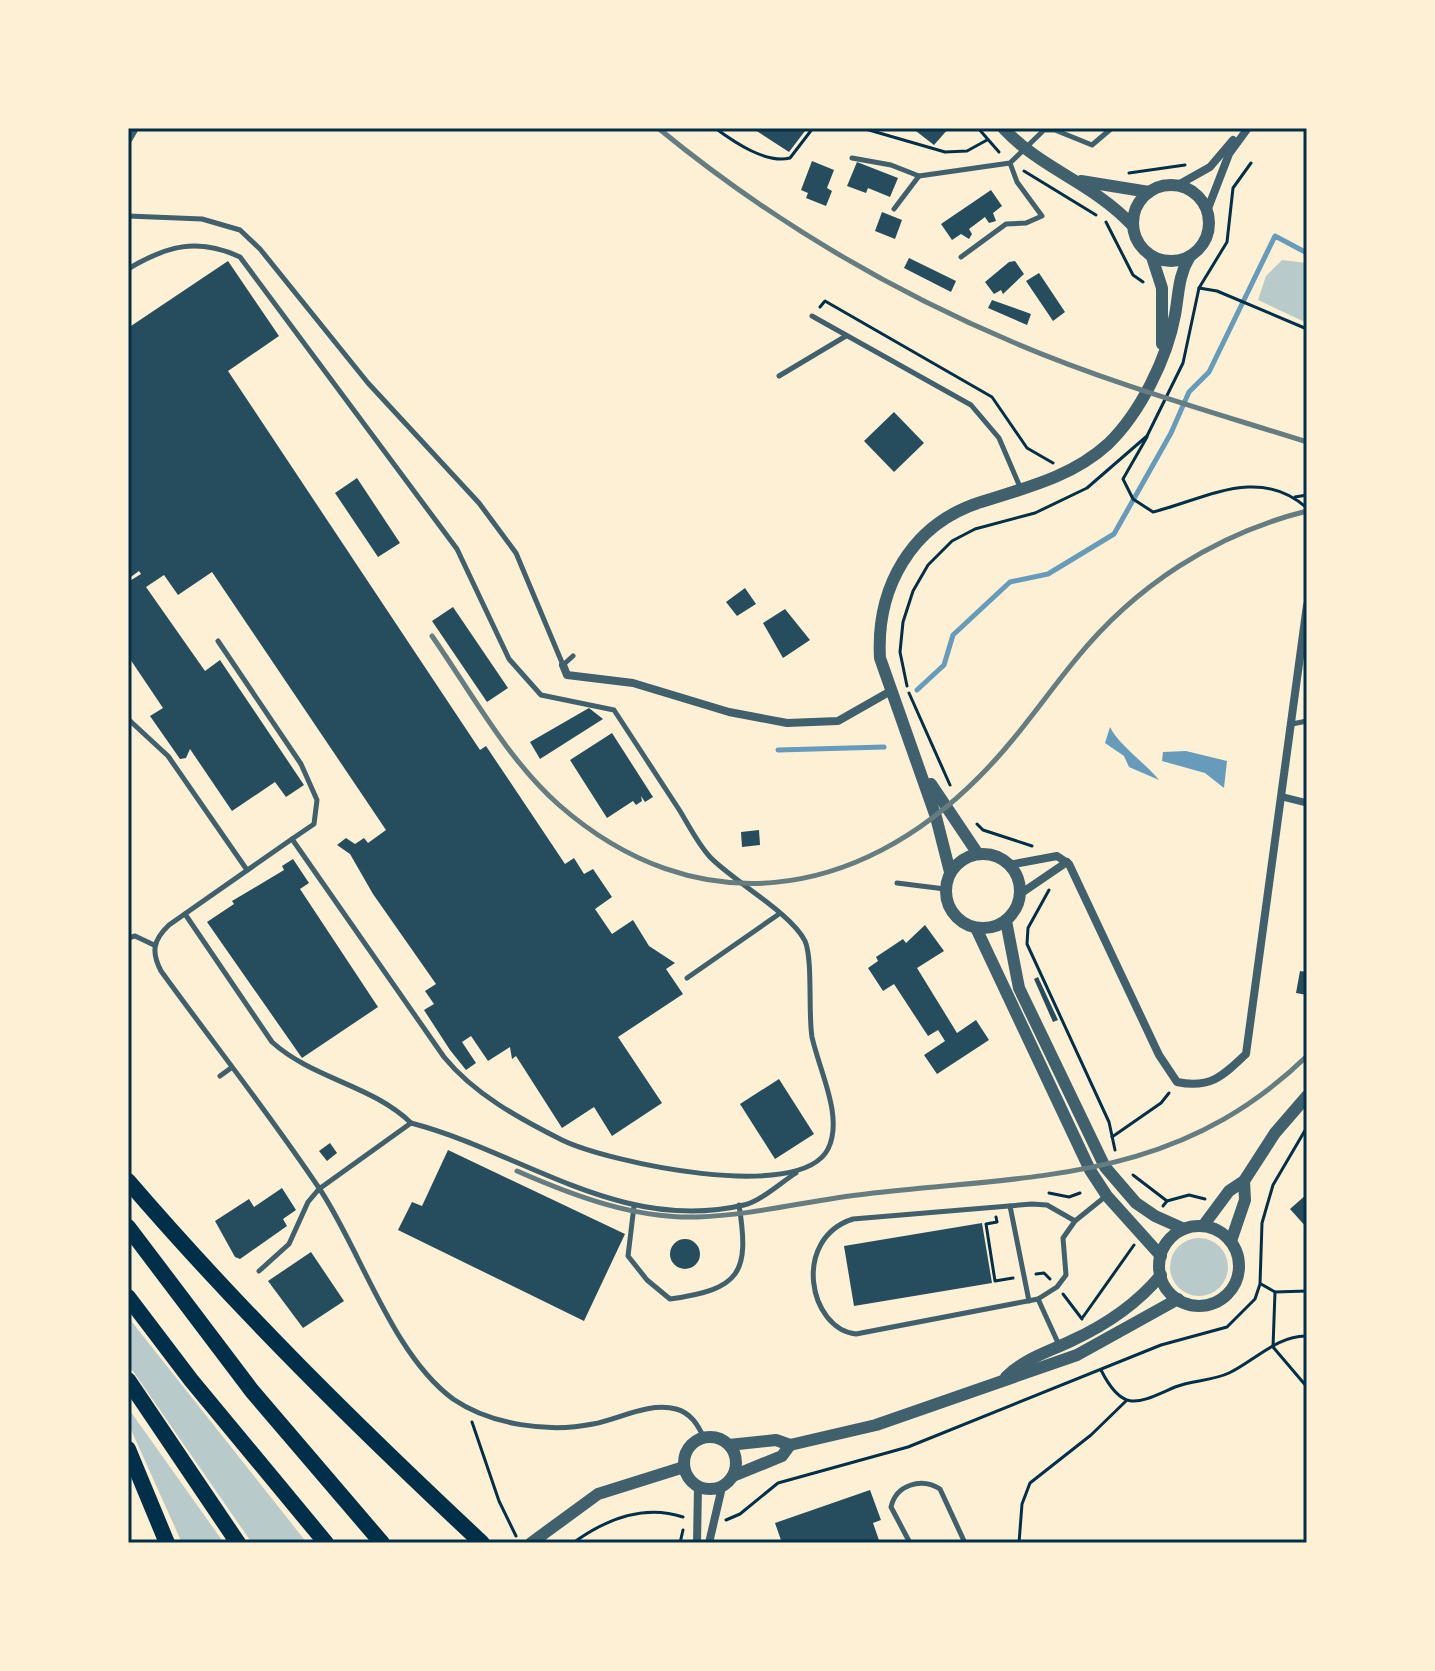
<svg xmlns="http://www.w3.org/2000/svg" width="1435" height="1671" viewBox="0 0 1435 1671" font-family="'Source Serif 4',serif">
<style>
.green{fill:#b9caca}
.water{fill:#669bbc}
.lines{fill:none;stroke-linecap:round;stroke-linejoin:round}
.stream{stroke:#669bbc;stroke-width:5}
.building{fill:#264d5e}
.path{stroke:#003049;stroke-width:3}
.service{stroke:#3f606c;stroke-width:5}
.pedestrian{stroke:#3f606c;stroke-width:7}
.minor{stroke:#3f606c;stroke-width:8}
.tertiary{stroke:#3f606c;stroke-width:12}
.primary{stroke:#003049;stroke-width:16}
.trunk{stroke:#003049;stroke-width:16}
.rail{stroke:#657d81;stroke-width:5}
.neatline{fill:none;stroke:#003049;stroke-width:3}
</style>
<rect width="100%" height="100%" fill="#fdf0d5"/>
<g class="green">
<path d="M1282 260 1307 263V323L1258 300 1266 276Z"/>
<circle cx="1199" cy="1267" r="29"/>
<path d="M128 1317 307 1543H252L128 1364Z"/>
<path d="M128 1408 224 1543H182L128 1423Z"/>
</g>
<g class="water">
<path d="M1110 727C1118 744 1145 763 1159 780L1129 767 1124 756 1105 743Z"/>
<path d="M1186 751 1227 761 1224 788 1205 773 1162 761 1163 752Z"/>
</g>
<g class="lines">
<g class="stream">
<path d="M917 690 944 665 953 635 1010 582 1048 574 1114 534 1171 433 1189 392 1209 372 1275 236 1307 253"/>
<path d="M778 750 884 747"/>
</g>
</g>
<g class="building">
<path d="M752 128H801L805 131 789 152Z"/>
<path d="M912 128H949L934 145Z"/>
<path d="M812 161 834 170 827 188 832 191 826 206 806 198 808 193 801 190Z"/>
<path d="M857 162 898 178 890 197 868 188 866 193 847 186Z"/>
<path d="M991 190 1002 206 993 213 996 221 989 223 985 217 969 229 972 234 969 239 961 234 952 240 941 224Z"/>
<path d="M882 212 902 220 895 239 875 231Z"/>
<path d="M909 258 956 281 951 292 904 268Z"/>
<path d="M228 261 279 336 228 371 480 750 486 746 565 864 574 858 584 874 593 869 612 897 595 909 612 934 633 920 649 946 675 963 666 969 683 994 618 1037 662 1103 612 1136 594 1107 562 1128 516 1056 512 1059 510 1047 488 1061 471 1036 462 1042 476 1063 466 1070 450 1050 424 1010 434 1004 425 991 436 984 373 894 350 854 337 845 346 838 355 844 364 838 368 843 386 830 212 572 178 595 164 575 146 587 205 671 220 660 304 785 286 797 275 782 232 811 190 749 186 758 180 759 150 716 163 708 128 656V582L141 574 139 571 128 579V328Z"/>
<path d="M1015 261 1024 274 1003 294 1001 290 994 294 985 282 1009 262Z"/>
<path d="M1039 273 1065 312 1053 321 1026 281Z"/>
<path d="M992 300 1031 314 1027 325 988 308Z"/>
<path d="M894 412 924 443 894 472 864 441Z"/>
<path d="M357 478 400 543 378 557 335 493Z"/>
<path d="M745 588 756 604 737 616 726 602Z"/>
<path d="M453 607 508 688 487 702 432 621Z"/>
<path d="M785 609 810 640 783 658 763 623Z"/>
<path d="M589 708 603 719 540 759 530 742Z"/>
<path d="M612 733 653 797 645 802 641 796 642 801 636 805 633 801 607 818 570 760Z"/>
<path d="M759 830 760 845 742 847 741 832Z"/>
<path d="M293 859 309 883 300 889 378 1007 302 1058 207 922 234 904 232 901 284 870 282 866Z"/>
<path d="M925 925 944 951 917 968 957 1033 976 1020 989 1040 937 1074 924 1055 945 1041 938 1030 928 1036 894 984 883 991 868 968 878 961 876 957 903 939 906 943Z"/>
<path d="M1300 971 1307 972V995L1296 993Z"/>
<path d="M1038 977 1058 1020 1053 1022 1034 979Z"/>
<path d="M779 1079 814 1134 775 1159 740 1104Z"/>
<path d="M330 1143 337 1153 327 1161 319 1151Z"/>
<path d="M448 1150 625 1234 584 1321 398 1230 412 1202 422 1206Z"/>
<path d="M282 1188 296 1210 283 1219 287 1226 240 1259 235 1257 215 1221 249 1199 254 1207Z"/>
<path d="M1307 1194V1228L1290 1209Z"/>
<path d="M982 1223 992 1283 854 1306 844 1246Z"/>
<circle cx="685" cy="1254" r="15"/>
<path d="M311 1252 344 1301 303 1328 268 1281Z"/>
<path d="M870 1490 881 1520 873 1523 880 1543H782L775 1523Z"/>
</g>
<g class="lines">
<g class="path">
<path d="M715 128C734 142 766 164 790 158L813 128"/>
<path d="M862 128 945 152 967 151 987 140"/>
<path d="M978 128 999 152"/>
<path d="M1024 171 1096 215"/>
<path d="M1129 173 1185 165"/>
<path d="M1106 222 1133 275 1143 282"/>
<path d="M1199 288 1217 291 1307 329"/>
<path d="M820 307 825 301 992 397 1027 448 1053 463"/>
<path d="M1147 437 1123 479 1133 499 1153 512C1205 499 1259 465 1307 508"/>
<path d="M1295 497 1307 495"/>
<path d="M907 686 900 652 903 622 913 591 928 565 952 541 975 529 1035 513 1087 488 1147 436 1183 363 1199 288 1227 242 1233 188 1251 163"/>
<path d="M909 693 950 785"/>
<path d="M977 824 983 830 1032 846"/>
<path d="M1049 890 1028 928 1027 944 1109 1122 1115 1150"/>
<path d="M1112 1137 1161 1103 1169 1093"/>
<path d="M1133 1175 1167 1201 1163 1206"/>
<path d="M1049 1193 1069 1197 1080 1193"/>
<path d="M1167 1201 1189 1195 1205 1199"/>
<path d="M996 1217 997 1222 986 1224 995 1281 1013 1278"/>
<path d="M1036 1274 1044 1273 1050 1279"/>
<path d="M1261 1284 1275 1292 1307 1291"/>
<path d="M1275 1292 1273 1347 1307 1387"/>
<path d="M1063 1294 1082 1319"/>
<path d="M1083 1317 1134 1245"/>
<path d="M1101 1370C1123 1414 1138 1403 1175 1387 1193 1380 1212 1381 1229 1373 1254 1361 1278 1335 1307 1336"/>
<path d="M472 1422 499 1501 516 1536"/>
<path d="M726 1520 740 1514 778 1483 908 1447 1161 1345 1227 1327 1255 1299 1260 1284 1262 1223 1273 1185 1307 1127"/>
<path d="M573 1543C606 1519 644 1504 683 1517"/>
<path d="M680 1543 683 1530"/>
<path d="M1019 1543 1022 1504 1030 1483 1091 1435 1126 1401"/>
</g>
<g class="service">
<path d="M852 158 891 165 919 176"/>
<path d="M894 209 919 176 1010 163 1044 130H1055L1092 145 1112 128"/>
<path d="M128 216 202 219 240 230 260 249 368 383 479 503 516 553 563 665 573 656"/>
<path d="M961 257 1006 224 1026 223 1042 216 1017 182 1010 163"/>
<path d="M128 269C166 246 198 237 240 257L457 549 509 659 541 695 614 710C636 744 658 777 680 811 689 826 698 844 710 857 733 881 791 913 805 941 813 959 808 1014 812 1037 819 1070 844 1117 828 1149 800 1204 607 1162 562 1140 520 1119 474 1094 444 1057L292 839 169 925C153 940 151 952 161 971 214 1044 271 1116 321 1191 362 1254 393 1355 453 1399 491 1425 549 1433 593 1424 619 1419 649 1402 676 1409 691 1413 698 1425 704 1438"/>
<path d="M812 316 971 405 999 438 1020 487"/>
<path d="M779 376 846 336"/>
<path d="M218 641 301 764 317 800 314 824 292 839"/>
<path d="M128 719 168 756 247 870"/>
<path d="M1292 724 1307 721"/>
<path d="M897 883 945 889"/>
<path d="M185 914 272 1042C313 1079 372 1085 411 1123"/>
<path d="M128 938 135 936 154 945"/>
<path d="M687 978 779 914"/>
<path d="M220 1076 231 1068"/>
<path d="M634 1206 628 1256 647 1280 670 1299C740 1289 750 1274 739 1205"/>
<path d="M1010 1206 1029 1301"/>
<path d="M1075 1221 1047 1205 1032 1204 853 1219C791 1239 809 1329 856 1334L1038 1299 1057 1287 1066 1275 1063 1238 1075 1221 1106 1196"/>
<path d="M259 1271 289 1244 308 1202 319 1189 411 1123C522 1152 621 1234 744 1205 761 1201 780 1183 796 1173"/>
<path d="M1038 1299 1059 1345"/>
<path d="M910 1543 891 1507C896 1485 921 1477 940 1489L965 1543"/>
</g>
<path class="pedestrian" d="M1283 797 1307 803"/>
<g class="minor">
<path d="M128 140 135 128"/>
<path d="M1178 185 1210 167 1233 140"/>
<path d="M1207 211 1229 154 1248 128"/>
<path d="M563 665 567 675 633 683 729 712 787 723 838 721 889 692"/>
<path d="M1009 865 1057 856 1069 864 1159 1055 1177 1082C1210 1089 1223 1076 1246 1054L1307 605"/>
<path d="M1020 894 1067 862"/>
<path d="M697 1543 698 1486"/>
<path d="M709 1543 722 1487"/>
</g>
<g class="tertiary">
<path d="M1003 128C1041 169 1093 183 1132 225"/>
<path d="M1081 181 1149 192"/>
<circle cx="1171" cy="223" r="38"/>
<path d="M1152 257 1162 288V344"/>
<path d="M931 784 978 854"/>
<circle cx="983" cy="891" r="37"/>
<path d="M950 872 936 817 880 658C876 588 911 524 981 502 1025 488 1072 477 1108 444 1140 413 1167 359 1175 315 1179 293 1178 276 1190 256"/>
<path d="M1006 921 1019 988 1105 1167 1136 1203 1155 1216 1184 1229"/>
<path d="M976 928 1090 1170 1107 1196 1161 1256"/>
<path d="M1203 1226 1229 1191 1244 1181 1275 1133 1307 1096"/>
<circle cx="1199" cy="1266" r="40"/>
<path d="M1231 1241 1245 1200 1244 1181"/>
<path d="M1006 1377C1024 1359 1048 1352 1071 1341 1106 1325 1136 1305 1161 1275"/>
<circle cx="710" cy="1463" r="26"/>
<path d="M729 1445 776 1440 790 1445 876 1425 1077 1355 1178 1299"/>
<path d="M733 1476 782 1456 790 1445"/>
<path d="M531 1543 598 1494 684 1467"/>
</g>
<path class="primary" d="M128 1449 167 1543"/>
<g class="trunk">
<path d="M128 1181C239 1310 358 1427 482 1543"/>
<path d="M128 1227 252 1391 382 1543"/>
<path d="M128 1297 191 1380 326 1543"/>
<path d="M128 1380 238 1543"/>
</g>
<g class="rail">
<path d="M658 128C765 216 887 289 1015 343 1109 383 1209 411 1307 442"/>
<path d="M432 636C471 692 507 759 559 805 696 925 857 901 980 776 1016 740 1044 698 1076 659 1136 585 1215 534 1307 511"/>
<path d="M517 1171C574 1196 635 1219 698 1217 755 1215 810 1200 866 1194 1034 1174 1175 1184 1307 1056"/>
</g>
</g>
<rect width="1435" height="1671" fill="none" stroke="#fdf0d5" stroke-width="260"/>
<rect x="130" y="130" width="1175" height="1411" class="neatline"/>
</svg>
